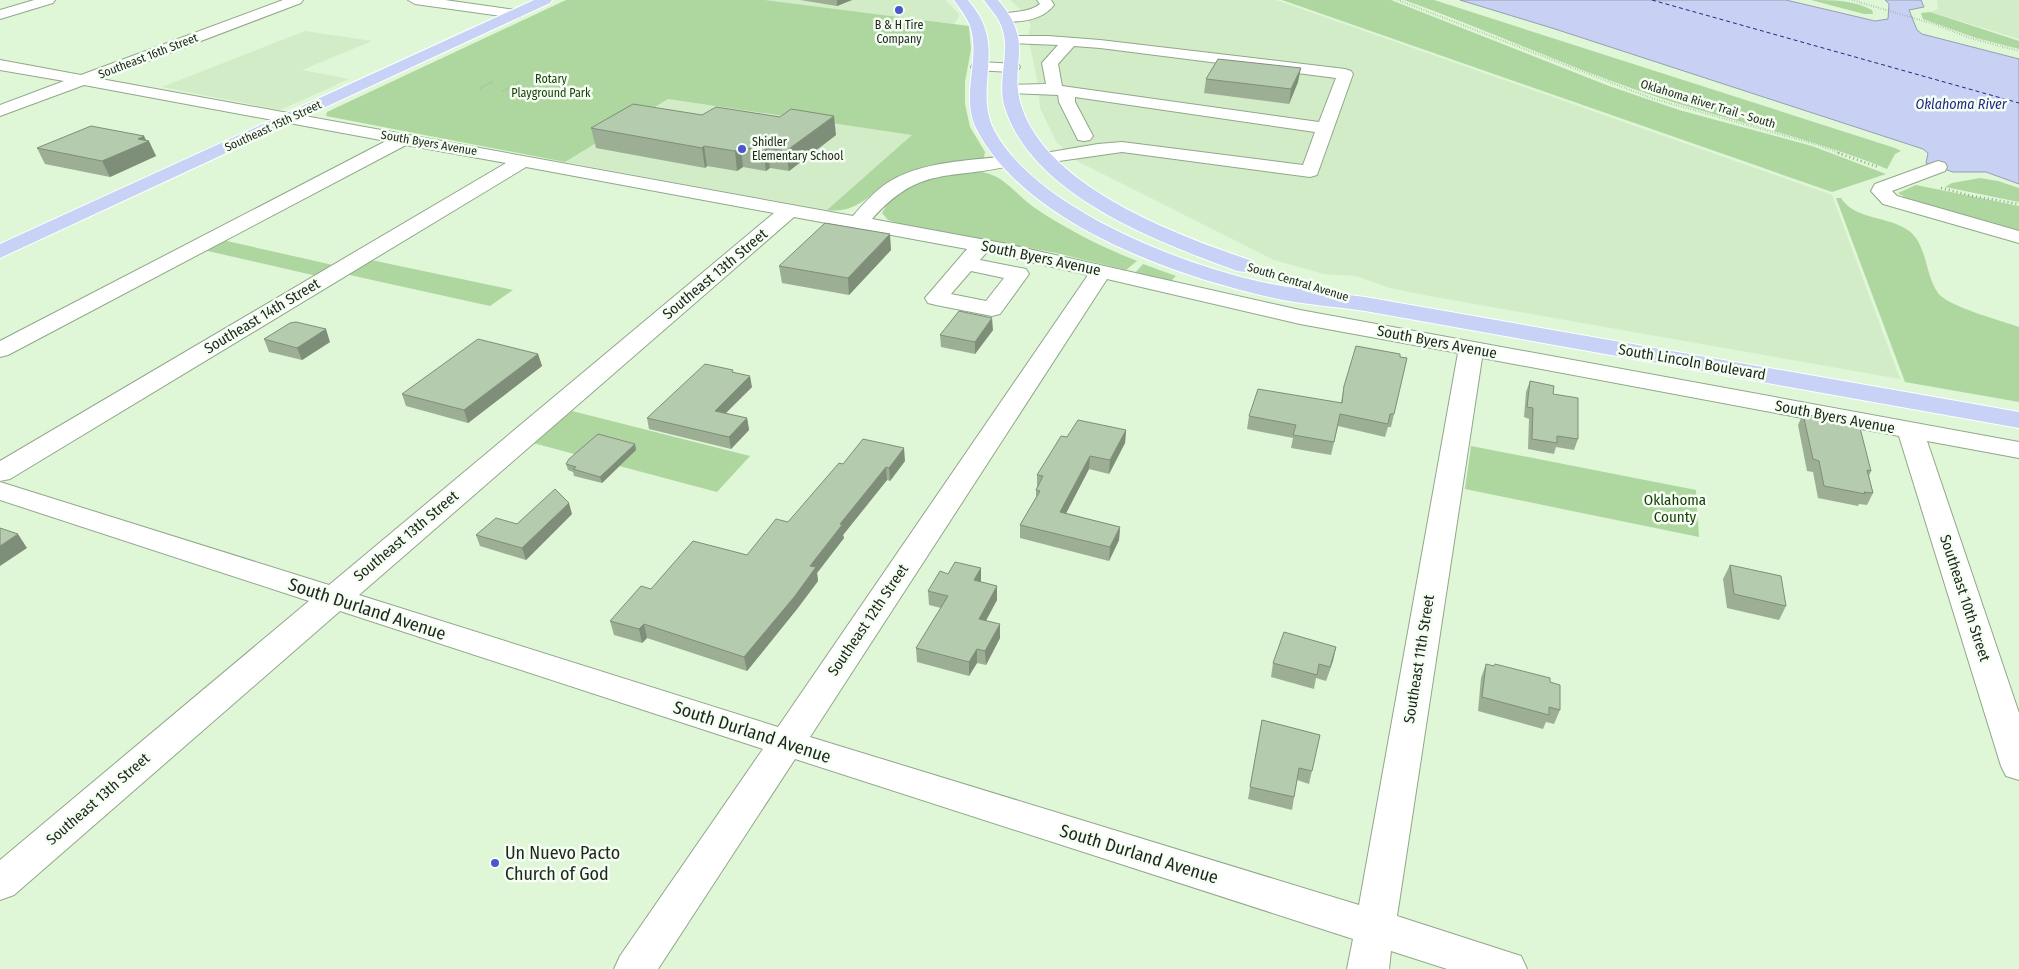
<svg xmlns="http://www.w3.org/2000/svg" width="2019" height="969" viewBox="0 0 2019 969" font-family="'Fira Sans Condensed',sans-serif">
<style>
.built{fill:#d1ecc7}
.green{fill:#aed7a0}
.water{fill:#c8d1f3;stroke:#959eb2}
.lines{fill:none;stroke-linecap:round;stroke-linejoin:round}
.ferry{stroke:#232784;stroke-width:1;stroke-dasharray:4 3;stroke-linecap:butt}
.minor-casing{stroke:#91a78a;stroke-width:2}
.major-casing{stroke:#fff;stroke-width:2}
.path-far1{stroke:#93a48d;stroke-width:2;stroke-dasharray:0.5 2;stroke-linecap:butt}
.path{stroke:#93a48d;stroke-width:2.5;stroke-dasharray:1 3;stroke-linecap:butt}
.minor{fill:#fff;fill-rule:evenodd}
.major{fill:#c8d1f6;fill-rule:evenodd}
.wall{fill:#9caf95}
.shaded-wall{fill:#7f8e79}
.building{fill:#b5cbad;stroke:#7f8e79}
.poi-dot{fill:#4a58cd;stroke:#f5fef2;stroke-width:2}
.labels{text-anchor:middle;stroke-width:5;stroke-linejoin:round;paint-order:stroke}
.far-poi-label{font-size:12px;fill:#1e261b;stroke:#f5fef2}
.far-street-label{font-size:12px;fill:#1e261b;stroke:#f5fef2}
.far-park-label{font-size:12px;fill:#193d07;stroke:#f5fef2}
.far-water-label{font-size:14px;font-style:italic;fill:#232784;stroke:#f5fef2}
.street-label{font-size:15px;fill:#1e261b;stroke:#f5fef2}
.park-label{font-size:15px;fill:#193d07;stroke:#f5fef2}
.near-street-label{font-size:18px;fill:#1e261b;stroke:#f5fef2}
.near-poi-label{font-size:18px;fill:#1e261b;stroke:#f5fef2;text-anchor:start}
</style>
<rect width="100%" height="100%" fill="#dff6d7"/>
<g class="built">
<path d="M765 0H945L959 14 958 18 954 24Z"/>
<path d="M1010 0H1276L1832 195 1900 379 1424 295 1390 288 1356 276 1324 274 1274 260 1077 161 1057 143 1040 108 1038 84 1028 36 1031 25 1020 9Z"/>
<path d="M1937 0H2019V39L1931 12 1938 9Z"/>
<path d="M305 31 372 41 302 70 349 79 280 110 162 87Z"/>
<path d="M668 99 913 135 827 210 565 162Z"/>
</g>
<g class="green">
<path d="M566 0H765L969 26 971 49 965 82V104L970 127 985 152 984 158C957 168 927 164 901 175 873 187 861 215 827 210L912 135 668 99 565 162 326 116 327 112Z"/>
<path d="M1282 0H1391L1609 86 1679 110 1812 146 1886 174 1832 192Z"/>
<path d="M1404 0H1434L1895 148 1901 151 1895 154 1887 169C1809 137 1725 120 1645 93 1563 65 1485 29 1404 0Z"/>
<path d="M1811 0C1833 0 1853 0 1872 10L1873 14H1864Z"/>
<path d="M1930 12 2019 41V49L1976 38 1923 19 1921 13Z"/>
<path d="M982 172C1003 175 1016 194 1032 206 1064 228 1101 247 1137 261L1126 270 1056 253 900 224 888 220 882 213C902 178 946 174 982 172Z"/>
<path d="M1980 178 1998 181 2019 188V202L1945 187 1952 183Z"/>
<path d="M1916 185 2019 206V232L1908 199 1898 193Z"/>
<path d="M1836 198H1841C1854 220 1890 216 1909 231 1927 244 1925 275 1938 293 1947 306 2002 321 2019 327V402L1905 382Z"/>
<path d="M218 239 355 270 371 260 513 290 490 306 327 270 317 276 199 249Z"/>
<path d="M1143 264 1176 276 1170 282 1135 273Z"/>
<path d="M572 411 750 456 717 492 533 443Z"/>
<path d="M1471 446 1696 490 1699 537 1465 489Z"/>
</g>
<path class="water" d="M1460 0H1786L1875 21 1888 19 1889 4 1885 0H1921L1924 7 1909 10 1917 30 1922 34 2019 59V184L1986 172H1953L1926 163 1928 153 1923 149 1555 29Z"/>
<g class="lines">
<path class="ferry" d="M1652 0 2019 103"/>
<g class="minor-casing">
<g id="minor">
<path d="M34 0H55L53 3 0 19V10Z"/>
<path d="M283 0H303L301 3 101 79 853 216C863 204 874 192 887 183 921 161 968 161 1007 156L1013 157 1016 161 1013 165C950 181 921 164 872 219L1002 243 1300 310 2019 442V458L1927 441 2019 713V780L2006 776 2001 766 1899 436 1482 358 1397 916 1521 956 1527 969H1447L1391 951 1389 969H1347L1353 939 795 759 658 969H614L620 956 763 749 340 611 14 895 0 900V860L309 601 0 500V482L329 585 774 213 526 167 10 479 0 481V461L506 163 406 145 8 355 0 357V341L386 141 84 85 0 116V105L64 81 0 70V60L81 75ZM794 217 967 249 925 298 928 303 936 305 992 316 1000 314 1029 274 1026 269 980 260 987 252 1088 275 778 727 359 595ZM971 271 1004 278 986 301 951 294ZM1107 279 1300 324 1458 353 1359 905 810 737Z"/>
<path d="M408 0H445L515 10 520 11 522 14 520 17 515 18 415 4Z"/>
<path d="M1037 0H1051L1054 5C1043 20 1018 24 1001 20L999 17 1001 14C1015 11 1028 13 1040 4Z"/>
<path d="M1013 36H1048L1100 40 1345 69 1351 71 1353 74 1317 175 1310 177 1122 152 1045 163 1039 162 1036 158 1039 154 1098 144 1122 142 1303 165 1315 132 1075 97V102L1093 136 1090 140 1084 141 1078 140 1059 102 1058 95 1011 93 1005 91 1003 88 1005 85 1046 84 1042 63 1058 45 1008 43 1006 40 1008 37ZM1074 46 1100 48 1336 78 1319 122 1062 86 1058 64Z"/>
<path d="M979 62 1018 64 1020 67 1018 70 1012 72 973 70 971 67 973 64Z"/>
<path d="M1938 161 1945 163 1947 167 1945 171 1892 191 1897 196 2019 231V243L1883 204 1871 191 1875 184Z"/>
</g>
</g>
<g class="major-casing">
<g id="major">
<path d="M534 0H552L550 3 0 258V244Z"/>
<path d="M954 0H968C975 9 982 18 985 29 996 62 977 97 994 130 1034 206 1173 261 1253 280 1290 289 1327 292 1365 297L2019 412V428L1365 311C1338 307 1310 305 1283 300 1182 279 1027 226 977 130 960 98 980 62 971 29 968 18 961 10 954 0Z"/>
<path d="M984 0H998C1037 45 1007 64 1022 108 1049 188 1178 236 1253 261L1256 266 1253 271 1245 272 1237 271C1158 242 1033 196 1005 108 996 81 1012 51 1001 25 997 15 990 9 984 0Z"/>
</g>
</g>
<g class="path-far1">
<path d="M1398 0 1651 98 1818 145 1842 154"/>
<path d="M1852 0 1934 24 1970 38 2019 51"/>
<path d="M480 88 492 82"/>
<path d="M503 91 519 82"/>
<path d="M526 94 535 89"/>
</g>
<g class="path">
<path d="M1838 153 1878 167"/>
<path d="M1941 188 1972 196 2019 204"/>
</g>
<use href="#minor" class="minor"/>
<use href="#major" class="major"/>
</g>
<g class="wall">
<path d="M800 0H852L837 6Z"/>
<path d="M1206 79 1298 82 1289 104 1204 93Z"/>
<path d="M702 115 836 135 789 171 770 168 766 171 743 167 737 171 707 166 705 168 596 148 591 128Z"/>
<path d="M144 136 156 156 110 177 45 164 37 148Z"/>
<path d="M891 250 849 295 782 283 779 266Z"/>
<path d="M993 330 975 354 941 347 940 335Z"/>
<path d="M264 339 330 342 302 360 269 352Z"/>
<path d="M538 354 542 366 468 423 406 406 402 394Z"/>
<path d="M1400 357 1407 358 1391 427H1388L1385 437 1338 426 1331 455 1291 448 1293 438 1247 429 1249 416 1341 403 1344 386Z"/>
<path d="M734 372 752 387 725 413 747 418 749 430 731 449 649 429 647 418Z"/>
<path d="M1530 381 1553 394 1578 439 1574 450 1556 447 1554 454 1528 449 1529 419 1524 417 1526 392Z"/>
<path d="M1803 414 1871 471 1869 476 1873 493 1867 505 1859 504 1858 506 1818 498 1813 472 1807 471 1798 425Z"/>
<path d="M1126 430 1125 443 1109 474 1089 469 1066 513 1120 527 1119 540 1109 561 1020 538V525L1036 498V490L1037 487V475L1067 437Z"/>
<path d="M635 444 636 450 602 483 574 476 573 472 568 470 566 464Z"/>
<path d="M905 461 890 481 887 480 843 535 844 538 817 573 818 581 797 609 747 671 647 638 642 643 614 635 610 621 651 589 747 555 788 522 843 464Z"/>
<path d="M572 514 526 560 480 546 476 535 517 524Z"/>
<path d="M1730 565 1786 606 1779 620 1727 608 1723 579Z"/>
<path d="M981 568V582L997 586V600L986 621 1000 638 986 665 977 663 969 676 917 662 916 648 941 608 929 605 928 591 948 574Z"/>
<path d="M1336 647 1326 681 1316 678 1314 689 1271 677 1273 663Z"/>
<path d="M1486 664 1550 682 1560 710 1554 724 1546 722 1543 729 1478 711 1481 678Z"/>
<path d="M1262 720 1320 735 1309 784 1297 780 1292 810 1248 799Z"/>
</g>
<g class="shaded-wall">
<path d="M837 0H852L837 6Z"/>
<path d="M1301 68 1298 82 1289 104 1291 89Z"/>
<path d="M834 116 836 135 789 171 786 151Z"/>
<path d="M144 136 146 142 149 141 156 156 110 177 102 161 138 139Z"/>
<path d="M704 146 707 166 705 168 702 148Z"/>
<path d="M741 147 743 167 737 171 735 151Z"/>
<path d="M767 148 770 168 766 171 763 151Z"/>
<path d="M890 234 891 250 849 295 848 278Z"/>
<path d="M992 318 993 330 975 354V342Z"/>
<path d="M326 329 330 342 302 360 297 348Z"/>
<path d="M538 354 542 366 468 423 464 410Z"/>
<path d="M750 376 752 387 717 422 715 411Z"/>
<path d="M747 418 749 430 731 449 729 437Z"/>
<path d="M1126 430 1125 443 1109 474 1110 460Z"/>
<path d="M635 444 636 450 602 483 600 477Z"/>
<path d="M904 448 905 461 890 481 889 468Z"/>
<path d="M1090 456 1089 469 1060 525V512Z"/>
<path d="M886 467 887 480 843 535 844 538 817 573 818 581 797 609 747 671 744 657 840 524Z"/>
<path d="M569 503 572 514 526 560 522 548Z"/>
<path d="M1120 527 1119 540 1109 561 1110 547Z"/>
<path d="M18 534 27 548 0 566V546Z"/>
<path d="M981 568V582L974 580Z"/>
<path d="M997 586V600L979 633V619Z"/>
<path d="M644 624 647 638 642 643 639 629Z"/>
<path d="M1000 624V638L986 665 985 651Z"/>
<path d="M1336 647 1333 661 1326 681 1330 667Z"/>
<path d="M977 649V663L969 676V662Z"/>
</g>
<g class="building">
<path d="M1218 59 1301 68 1291 89 1206 79Z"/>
<path d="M633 104 702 115 716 107 780 117 791 109 834 116 786 151 767 148 763 151 741 147 735 151 704 146 702 148 591 128Z"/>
<path d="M91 126 144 136 138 139 149 141 102 161 37 148Z"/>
<path d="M825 223 890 234 848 278 779 266Z"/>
<path d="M959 311 992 318 975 342 940 335Z"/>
<path d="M296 322 326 329 297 348 264 339 290 323Z"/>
<path d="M478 339 538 354 464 410 402 394Z"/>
<path d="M1356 346 1400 354V357L1407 358 1394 414H1390L1388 424 1340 414 1334 442 1293 435 1296 425 1249 416 1258 389 1342 403 1344 386Z"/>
<path d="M705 364 733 370 732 372 750 376 715 411 747 418 729 437 647 418Z"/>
<path d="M1530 381 1554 386 1553 394 1578 398V439L1557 436V443L1532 439 1533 408 1527 407Z"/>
<path d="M1803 414 1859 424 1871 471 1867 470 1873 493 1864 492 1865 494 1824 486 1819 461 1813 459Z"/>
<path d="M1078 420 1126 430 1110 460 1090 456 1060 512 1120 527 1110 547 1020 525 1040 491 1036 490 1043 476 1037 475 1061 436 1067 437Z"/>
<path d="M598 434 635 444 600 477 573 469 576 467 566 464 569 459Z"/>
<path d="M863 439 904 448 889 468 886 467 840 524 842 525 810 566 816 567 795 596 744 657 644 624 639 629 610 621 641 586 651 589 693 541 747 555 776 519 788 522 839 463 843 464Z"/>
<path d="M555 489 569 503 522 548 476 535 496 518 517 524Z"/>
<path d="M0 528 18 534 0 546Z"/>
<path d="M955 562 981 568 974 580 997 586 979 619 1000 624 985 651 977 649 969 662 916 648 948 596 928 591 940 571 948 574Z"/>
<path d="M1730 565 1781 576 1786 606 1734 594Z"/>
<path d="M1284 632 1336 647 1330 667 1319 664 1317 675 1273 663Z"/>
<path d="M1486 664 1494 666 1495 664 1550 678V682L1560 685V710L1549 707V715L1482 697Z"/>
<path d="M1262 720 1320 735 1312 771 1299 768 1294 797 1250 787Z"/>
</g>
<g class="poi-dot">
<circle cx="899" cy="10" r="5"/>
<circle cx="742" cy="149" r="5"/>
<circle cx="495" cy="863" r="5"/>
</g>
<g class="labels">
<g class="far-poi-label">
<text x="899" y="29">B &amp; H Tire<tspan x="899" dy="14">Company</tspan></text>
<text x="752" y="146" text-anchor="start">Shidler<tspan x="752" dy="14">Elementary School</tspan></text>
</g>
<g class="far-street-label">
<text transform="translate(148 56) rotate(-21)" y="4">Southeast 16th Street</text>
<text transform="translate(1708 104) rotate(17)" y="4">Oklahoma River Trail - South</text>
<text transform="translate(273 126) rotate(-25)" y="4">Southeast 15th Street</text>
<text transform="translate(429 143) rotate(10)" y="4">South Byers Avenue</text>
<text transform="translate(1298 282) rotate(17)" y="4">South Central Avenue</text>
</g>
<g class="far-park-label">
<text x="551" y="83">Rotary<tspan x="551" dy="14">Playground Park</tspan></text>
</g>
<g class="far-water-label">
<text x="1961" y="109">Oklahoma River</text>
</g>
<g class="street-label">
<text transform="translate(1041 258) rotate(12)" y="5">South Byers Avenue</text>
<text transform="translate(715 274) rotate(-40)" y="5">Southeast 13th Street</text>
<text transform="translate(262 316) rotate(-31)" y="5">Southeast 14th Street</text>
<text transform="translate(1437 342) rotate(11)" y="5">South Byers Avenue</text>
<text transform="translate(1692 362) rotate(10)" y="5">South Lincoln Boulevard</text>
<text transform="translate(1835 417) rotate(11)" y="5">South Byers Avenue</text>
<text transform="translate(406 536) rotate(-40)" y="5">Southeast 13th Street</text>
<text transform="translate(1965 598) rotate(72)" y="5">Southeast 10th Street</text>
<text transform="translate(868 620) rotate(-56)" y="5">Southeast 12th Street</text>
<text transform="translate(1419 659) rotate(-81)" y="5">Southeast 11th Street</text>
<text transform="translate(98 799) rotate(-41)" y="5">Southeast 13th Street</text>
</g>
<g class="park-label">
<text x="1675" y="505">Oklahoma<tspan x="1675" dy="17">County</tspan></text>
</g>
<g class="near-street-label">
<text transform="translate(367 609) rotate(18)" y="6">South Durland Avenue</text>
<text transform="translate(752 732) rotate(18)" y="6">South Durland Avenue</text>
<text transform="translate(1139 854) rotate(17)" y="6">South Durland Avenue</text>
</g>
<g class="near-poi-label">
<text x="505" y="859">Un Nuevo Pacto<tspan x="505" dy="21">Church of God</tspan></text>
</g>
</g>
</svg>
